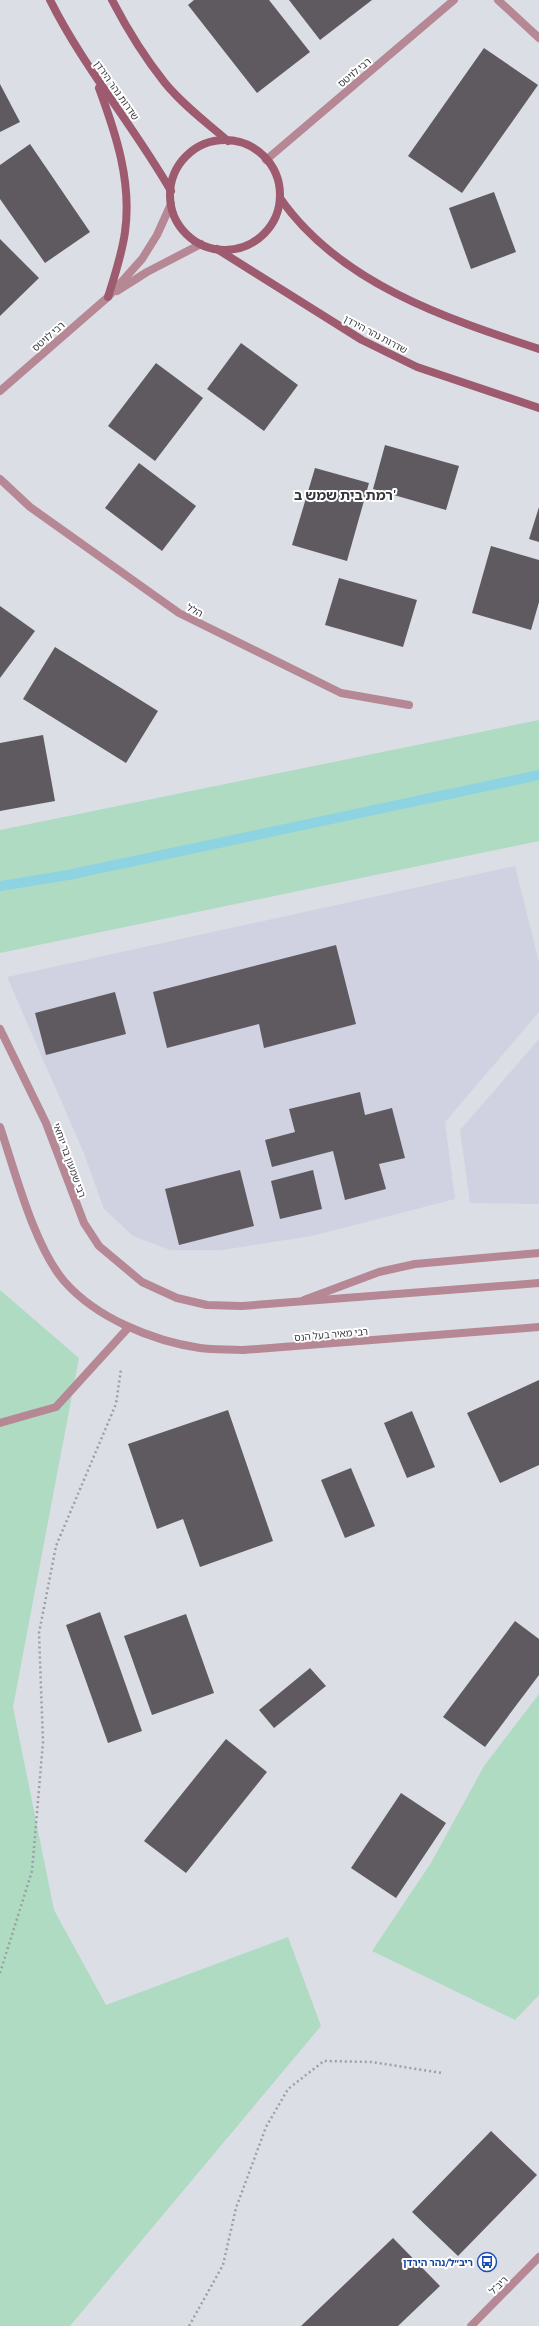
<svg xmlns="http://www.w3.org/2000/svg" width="539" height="2326" viewBox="0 0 539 2326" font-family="'PT Sans Narrow','Noto Sans Hebrew',sans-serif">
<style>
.built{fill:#d0d2e1}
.green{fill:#afdbc2}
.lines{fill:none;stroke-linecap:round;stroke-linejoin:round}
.stream{stroke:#8dd3e2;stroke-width:10}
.building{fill:#5e5a60}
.path{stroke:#9d9fa4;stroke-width:2.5;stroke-dasharray:2 3;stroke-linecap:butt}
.lane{stroke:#b68794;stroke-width:8}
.street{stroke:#b68794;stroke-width:8}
.secondary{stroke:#9e5b70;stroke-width:8}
.labels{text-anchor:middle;stroke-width:4;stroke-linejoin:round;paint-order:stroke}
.street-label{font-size:10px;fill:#3b3b3e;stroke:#fff}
.transit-label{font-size:10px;font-weight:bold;fill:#164399;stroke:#fff;text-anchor:end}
.district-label{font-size:14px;font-weight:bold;fill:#33343a;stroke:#fff}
</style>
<rect width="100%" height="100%" fill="#dcdee5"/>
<g class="built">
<path d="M515 866 539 962V1012L445 1122 455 1199 312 1236 222 1250H170L133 1236 104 1209 83 1151 7 977Z"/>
<path d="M539 1039V1204L470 1203 460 1130Z"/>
</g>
<g class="green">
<path d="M539 720V841L0 953V830Z"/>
<path d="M0 1290 79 1358 13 1707 54 1910 106 2005 288 1937 321 2026 70 2326H0Z"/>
<path d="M539 1694V1995L515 2020 372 1951 431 1863 484 1766Z"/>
</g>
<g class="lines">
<path class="stream" d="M0 886 68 875 539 775"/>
</g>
<g class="building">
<path d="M194 0H269L310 52 257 93 188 5Z"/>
<path d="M289 0H372L320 40Z"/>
<path d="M484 48 538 85 462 193 408 156Z"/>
<path d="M0 84 20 122 0 132Z"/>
<path d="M30 144 90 232 45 263 0 199V165Z"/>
<path d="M494 192 516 252 471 269 449 208Z"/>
<path d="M0 239 39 278 0 316Z"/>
<path d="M241 343 298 385 264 431 207 389Z"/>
<path d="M156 363 203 398 155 461 108 426Z"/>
<path d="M385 445 459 466 446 510 373 489Z"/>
<path d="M139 463 196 506 162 551 105 508Z"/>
<path d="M315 468 369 483 347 561 292 545Z"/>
<path d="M539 507V542L529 539Z"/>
<path d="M491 546 539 560V602L531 630 472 613Z"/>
<path d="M339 578 417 600 403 647 325 625Z"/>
<path d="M0 606 35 631 0 678Z"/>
<path d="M55 647 158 711 126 763 23 699Z"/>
<path d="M43 735 55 801 0 811V743Z"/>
<path d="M336 945 356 1024 264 1048 259 1024 167 1048 153 992Z"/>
<path d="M115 992 126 1034 46 1055 35 1013Z"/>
<path d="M360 1092 365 1115 392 1108 405 1158 379 1164 386 1189 345 1200 333 1151 272 1167 265 1140 295 1132 289 1109Z"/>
<path d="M240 1170 254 1226 179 1245 165 1189Z"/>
<path d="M313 1170 322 1209 280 1219 271 1181Z"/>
<path d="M539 1380V1465L500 1483 467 1413Z"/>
<path d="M228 1410 273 1541 200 1567 183 1519 157 1529 128 1444Z"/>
<path d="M412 1411 435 1467 407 1478 384 1423Z"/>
<path d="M351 1468 375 1526 345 1538 321 1480Z"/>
<path d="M100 1612 142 1731 108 1743 66 1625Z"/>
<path d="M186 1614 214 1693 152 1715 124 1636Z"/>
<path d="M515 1621 539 1639V1675L485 1747 443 1717Z"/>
<path d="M310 1668 326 1686 274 1728 259 1710Z"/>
<path d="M226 1739 267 1772 186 1873 144 1841Z"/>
<path d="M401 1793 446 1823 396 1898 351 1868Z"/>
<path d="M491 2131 537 2175 458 2256 412 2212Z"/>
<path d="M393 2238 440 2286 398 2326H301Z"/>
</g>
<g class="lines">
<g class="path">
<path d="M0 1973 32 1871 43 1742 39 1633 56 1546 116 1404 121 1369"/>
<path d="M189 2326 223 2265 236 2208 266 2127 288 2089 324 2061 372 2062 442 2073"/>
</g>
<path class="lane" d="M304 1300 379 1272 415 1264 539 1253"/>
<g class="street">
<path d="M498 0 539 38"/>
<path d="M266 160 454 0"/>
<path d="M117 291 147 272 201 244"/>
<path d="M0 391 108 297 142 259 157 235 171 204"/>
<path d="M0 479 30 507 179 613 341 693 409 705"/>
<path d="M0 1029 46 1123 84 1223 99 1246 142 1282 177 1298 207 1305 242 1306 539 1283"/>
<path d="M0 1127C15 1171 34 1246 64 1281 96 1318 153 1341 200 1348 214 1350 229 1349 243 1350L539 1327"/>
<path d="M0 1423 56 1407 128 1328"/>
<path d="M471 2326 539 2257"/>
</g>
<g class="secondary">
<path d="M50 0C84 68 133 125 171 191"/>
<path d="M112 0C127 29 145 58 165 83 183 105 207 123 228 141"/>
<path d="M99 88C116 134 132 182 125 232 122 254 115 275 108 297"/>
<circle cx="225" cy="195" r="55"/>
<path d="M280 198C339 283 445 318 539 349"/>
<path d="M217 249 362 340 417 367 539 408"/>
</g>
</g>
<defs>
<g id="bus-ring" transform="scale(1)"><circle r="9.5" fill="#fff" stroke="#1a4fb4" stroke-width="1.5"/><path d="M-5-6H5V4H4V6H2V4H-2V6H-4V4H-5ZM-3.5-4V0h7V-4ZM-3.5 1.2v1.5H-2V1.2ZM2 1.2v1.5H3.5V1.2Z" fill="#1a4fb4"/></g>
</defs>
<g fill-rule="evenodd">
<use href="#bus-ring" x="487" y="2262"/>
</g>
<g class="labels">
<g class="street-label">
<text transform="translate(354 72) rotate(-40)" y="4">רבי לויטס</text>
<text transform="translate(117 90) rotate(55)" y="4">שדרות נהר הירדן</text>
<text transform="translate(376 334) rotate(28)" y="4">שדרות נהר הירדן</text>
<text transform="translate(48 336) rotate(-41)" y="4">רבי לויטס</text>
<text transform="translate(195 610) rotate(27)" y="4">הלל</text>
<text transform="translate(70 1160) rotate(70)" y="4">רבי שמעון בר יוחאי</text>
<text transform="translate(331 1334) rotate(-5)" y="4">רבי מאיר בעל הנס</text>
<text transform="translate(498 2285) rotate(-45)" y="4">ריב"ל</text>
</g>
<g class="transit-label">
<text x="473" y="2266">ריב״ל/נהר הירדן</text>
</g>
<g class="district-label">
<text x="345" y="500">רמת בית שמש ב'</text>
</g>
</g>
</svg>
